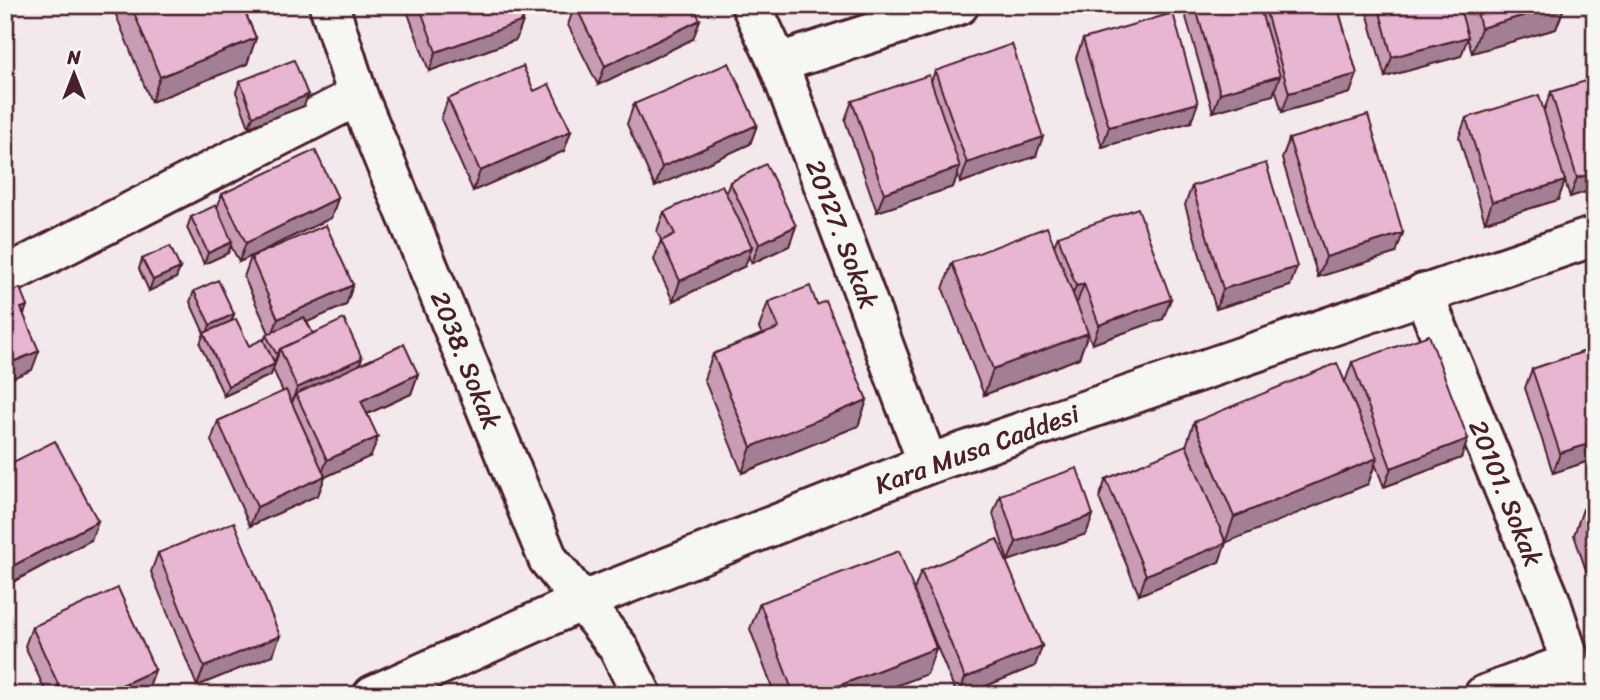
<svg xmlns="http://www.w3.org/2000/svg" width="1600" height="700" viewBox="0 0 1600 700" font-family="Sriracha,sans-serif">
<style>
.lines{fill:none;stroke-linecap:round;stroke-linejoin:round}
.minor-casing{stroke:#4a1f2b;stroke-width:44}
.tertiary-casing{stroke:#4a1f2b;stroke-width:44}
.minor{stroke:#f6f6f2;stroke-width:38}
.tertiary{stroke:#f6f6f2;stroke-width:38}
.wall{fill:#c89cb5;stroke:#4a1f2b;stroke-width:2}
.shaded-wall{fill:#a27f94;stroke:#4a1f2b;stroke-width:2}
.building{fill:#e8b5d3;stroke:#4a1f2b;stroke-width:2}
.labels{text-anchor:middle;stroke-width:7;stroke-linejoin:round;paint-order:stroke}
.street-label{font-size:26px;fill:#4a1f2b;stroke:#f6f6f2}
</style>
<rect width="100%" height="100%" fill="#f3e9ec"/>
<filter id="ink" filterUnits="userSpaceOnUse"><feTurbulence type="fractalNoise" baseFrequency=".0143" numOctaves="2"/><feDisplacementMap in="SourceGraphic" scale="14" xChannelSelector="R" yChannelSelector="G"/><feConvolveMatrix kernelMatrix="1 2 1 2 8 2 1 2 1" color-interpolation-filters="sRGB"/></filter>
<g filter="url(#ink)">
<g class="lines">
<g class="minor-casing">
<g id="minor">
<path d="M329 5 358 96 548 559 618 647 642 695"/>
<path d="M751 5 778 63 928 464"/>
<path d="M778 63 959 5"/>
<path d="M5 276 358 96"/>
<path d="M1423 293 1550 600 1581 695"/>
<path d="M1484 695 1570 663"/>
</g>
</g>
<g class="tertiary-casing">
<path id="tertiary" d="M373 695 583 601 928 464 1595 236"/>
</g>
<use href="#minor" class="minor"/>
<use href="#tertiary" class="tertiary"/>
</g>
<g class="wall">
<path d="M112 5H242L256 38 247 64 151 102Z"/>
<path d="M405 5H517L523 21 516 40 429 71Z"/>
<path d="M575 5 693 39 598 85 568 25Z"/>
<path d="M1185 5H1337L1357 74 1350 93 1282 112 1275 88 1273 95 1213 112 1184 10Z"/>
<path d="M1365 5H1565L1556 29 1472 53 1467 37 1461 56 1385 77Z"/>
<path d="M1083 39 1191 122 1102 147 1076 58Z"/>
<path d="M935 71 1036 156 960 183 958 175 953 187 877 212 845 120 852 101 931 82Z"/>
<path d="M240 81 304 106 249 127 236 92Z"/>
<path d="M1551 92 1595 189 1570 197 1565 181 1558 200 1485 222 1459 137 1466 118 1544 110Z"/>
<path d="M448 99 571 131 564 151 473 191 441 119Z"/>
<path d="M634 104 757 125 750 144 655 187 627 124Z"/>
<path d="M1289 139 1396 253 1318 277 1282 159Z"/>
<path d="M730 182 796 226 789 246 752 263 748 256 745 266 673 301 654 260 661 240 657 231 664 212 726 193Z"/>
<path d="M1192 186 1290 286 1216 309 1185 205Z"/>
<path d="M222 194 338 198 331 218 239 262 231 246 228 253 204 264 187 228 191 217 217 208Z"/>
<path d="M1058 236 1163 319 1092 344 1088 333 1079 358 984 395 943 289 952 263 1054 246Z"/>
<path d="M251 257 353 285 346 305 307 322 313 334 360 364 418 374 411 394 367 414 371 456 325 477 318 495 250 526 211 441 218 421 283 392 273 369 271 375 224 396 200 344 204 333 190 302 194 291 234 314 232 321 249 346 264 341 266 335 269 333 244 277Z"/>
<path d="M142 259 180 268 176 278 149 291 139 269Z"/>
<path d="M768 302 817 305 867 400 858 426 742 473 704 379 713 354 762 334 759 328Z"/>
<path d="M1595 348V459L1553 473 1525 388 1532 369Z"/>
<path d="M1352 362 1468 439 1461 458 1384 487 1375 464 1368 484 1226 542 1219 562 1139 595 1099 498 1106 479 1186 446 1194 422 1345 382Z"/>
<path d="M5 466 91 540 5 586Z"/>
<path d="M1000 495 1093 515 1086 534 1008 561 993 514Z"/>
<path d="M1595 506V597L1574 535 1583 509Z"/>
<path d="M158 553 273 655 197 686 151 572Z"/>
<path d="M921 571 1042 646 1035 666 964 695H957L920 606 936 648 927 674 872 695H775L750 629 760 603 914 590Z"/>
<path d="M32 627 155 670 148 689 136 695H47L25 646Z"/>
</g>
<g class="shaded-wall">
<path d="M1559 5H1565L1556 29 1472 53 1481 28Z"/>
<path d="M700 20 693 39 598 85 605 66Z"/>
<path d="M523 21 516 40 429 71 436 52Z"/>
<path d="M1468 37 1461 56 1385 77 1392 57Z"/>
<path d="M256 38 247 64 151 102 160 77Z"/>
<path d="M1357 74 1350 93 1282 112 1289 93Z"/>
<path d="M1280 76 1273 95 1213 112 1220 93Z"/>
<path d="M308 95 304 106 249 127 253 116Z"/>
<path d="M1198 103 1191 122 1102 147 1109 127Z"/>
<path d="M757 125 750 144 655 187 662 167Z"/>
<path d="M571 131 564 151 473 191 480 171Z"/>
<path d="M1043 137 1036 156 960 183 967 163Z"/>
<path d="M960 167 953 187 877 212 884 193Z"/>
<path d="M1595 172V189L1570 197 1577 178Z"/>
<path d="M1565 181 1558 200 1485 222 1492 202Z"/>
<path d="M338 198 331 218 239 262 246 243Z"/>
<path d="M796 226 789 246 752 263 759 244Z"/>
<path d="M1403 233 1396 253 1318 277 1326 257Z"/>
<path d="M232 242 228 253 204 264 208 253Z"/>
<path d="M752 247 745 266 673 301 680 281Z"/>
<path d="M1297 267 1290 286 1216 309 1223 289Z"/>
<path d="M180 268 176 278 149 291 153 280Z"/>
<path d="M1084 284 1077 303 1069 305 1076 286Z"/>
<path d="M353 285 346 305 271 338 278 319Z"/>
<path d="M1171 299 1163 319 1092 344 1099 325Z"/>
<path d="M27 306 20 325 21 308Z"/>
<path d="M234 314 230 324 206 336 210 325Z"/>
<path d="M1088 333 1079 358 984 395 993 369Z"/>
<path d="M39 351 32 370 5 381V365Z"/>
<path d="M277 355H278L271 375 224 396 228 386 273 365Z"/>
<path d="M362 358 355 378 296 394 290 407 297 388Z"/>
<path d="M418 374 411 394 354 420 361 401Z"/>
<path d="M867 400 858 426 742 473 751 447Z"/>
<path d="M378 437 371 456 325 477 318 495 250 526 257 507 320 478 327 460Z"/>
<path d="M1468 439 1461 458 1384 487 1391 468Z"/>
<path d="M1595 442V459L1553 473 1560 453Z"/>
<path d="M1377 458 1368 484 1225 543 1234 517Z"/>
<path d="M1093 515 1086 534 1008 561 1016 542Z"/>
<path d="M98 521 91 540 5 586V578L9 568Z"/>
<path d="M1226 543 1219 562 1139 595 1146 575Z"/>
<path d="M280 636 273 655 197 686 204 667Z"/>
<path d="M1042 646 1035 666 964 695H959L965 678Z"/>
<path d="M936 648 927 674 872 695H815Z"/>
<path d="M155 670 148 689 136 695H100Z"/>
</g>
<g class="building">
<path d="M131 5H242L256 38 160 77Z"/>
<path d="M419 5H517L523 21 436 52Z"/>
<path d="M575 5H693L700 20 605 66Z"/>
<path d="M1195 5H1259L1280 76 1220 93Z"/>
<path d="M1264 5H1337L1357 74 1289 93Z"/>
<path d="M1378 5H1459L1468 37 1392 57Z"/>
<path d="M1475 5H1559L1481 28Z"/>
<path d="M1173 13 1198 103 1109 127 1083 39Z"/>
<path d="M1012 44 1043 137 967 163 935 71Z"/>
<path d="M294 60 308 95 253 116 240 81Z"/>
<path d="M729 63 757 125 662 167 634 104Z"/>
<path d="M523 66 534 91 549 84 571 131 480 171 448 99Z"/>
<path d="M929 75 960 167 884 193 852 101Z"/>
<path d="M1595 78V172L1577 178 1551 92Z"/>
<path d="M1539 95 1565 181 1492 202 1466 118Z"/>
<path d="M1368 115 1403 233 1326 257 1289 139Z"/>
<path d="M315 150 338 198 246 243 222 194Z"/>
<path d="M1266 163 1297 267 1223 289 1192 186Z"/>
<path d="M766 164 796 226 759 244 730 182Z"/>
<path d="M722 185 752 247 680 281 661 241 675 234 664 212Z"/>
<path d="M216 205 232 242 208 253 191 217Z"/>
<path d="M1138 208 1171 299 1099 325 1084 284 1076 286 1058 236Z"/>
<path d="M326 225 353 285 278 319 251 257Z"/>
<path d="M1047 227 1088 333 993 369 952 263Z"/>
<path d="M170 246 180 268 153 280 142 259Z"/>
<path d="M218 280 234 314 210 325 194 291Z"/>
<path d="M810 286 817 305 826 301 867 400 751 447 713 354 779 328 768 302Z"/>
<path d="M20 288 27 306 21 308 39 351 5 365V295Z"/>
<path d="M304 317 313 334 280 349 277 355 266 335Z"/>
<path d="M236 319 249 346 263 339 275 364 228 386 204 333Z"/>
<path d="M344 319 362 358 297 388 280 349Z"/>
<path d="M1429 335 1468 439 1391 468 1352 362Z"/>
<path d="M404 344 418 374 361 401 378 437 327 460 296 394Z"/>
<path d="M1595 348V442L1560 453 1532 369Z"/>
<path d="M1337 363 1377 458 1234 517 1194 422Z"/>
<path d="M286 390 325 476 257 507 218 421Z"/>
<path d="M55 441 98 521 9 568 5 561V466Z"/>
<path d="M1186 445 1226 543 1146 575 1106 479Z"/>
<path d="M1077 468 1093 515 1016 542 1000 495Z"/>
<path d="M1595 506V544L1583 509Z"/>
<path d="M234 522 280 636 204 667 158 553Z"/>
<path d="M997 539 1042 646 965 678 921 571Z"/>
<path d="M899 551 936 648 815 695H794L760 603Z"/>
<path d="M118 588 155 670 100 695H63L32 627Z"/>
</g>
</g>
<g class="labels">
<g class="street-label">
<text transform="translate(842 234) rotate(69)" y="9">20127. Sokak</text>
<text transform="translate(466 360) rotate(68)" y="9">2038. Sokak</text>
<text transform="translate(977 449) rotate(-20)" y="9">Kara Musa Caddesi</text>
<text transform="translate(1506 493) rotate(68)" y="9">20101. Sokak</text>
</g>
</g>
<rect width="1600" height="700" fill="none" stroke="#f6f6f2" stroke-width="28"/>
<rect x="14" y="14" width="1572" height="672" fill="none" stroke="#4a1f2b" stroke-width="2.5" filter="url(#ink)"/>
<g transform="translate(74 74)" stroke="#f6f6f2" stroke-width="5" paint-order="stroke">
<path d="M0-5L12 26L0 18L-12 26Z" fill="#4a1f2b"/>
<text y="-10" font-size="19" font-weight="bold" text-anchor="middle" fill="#4a1f2b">N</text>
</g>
</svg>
